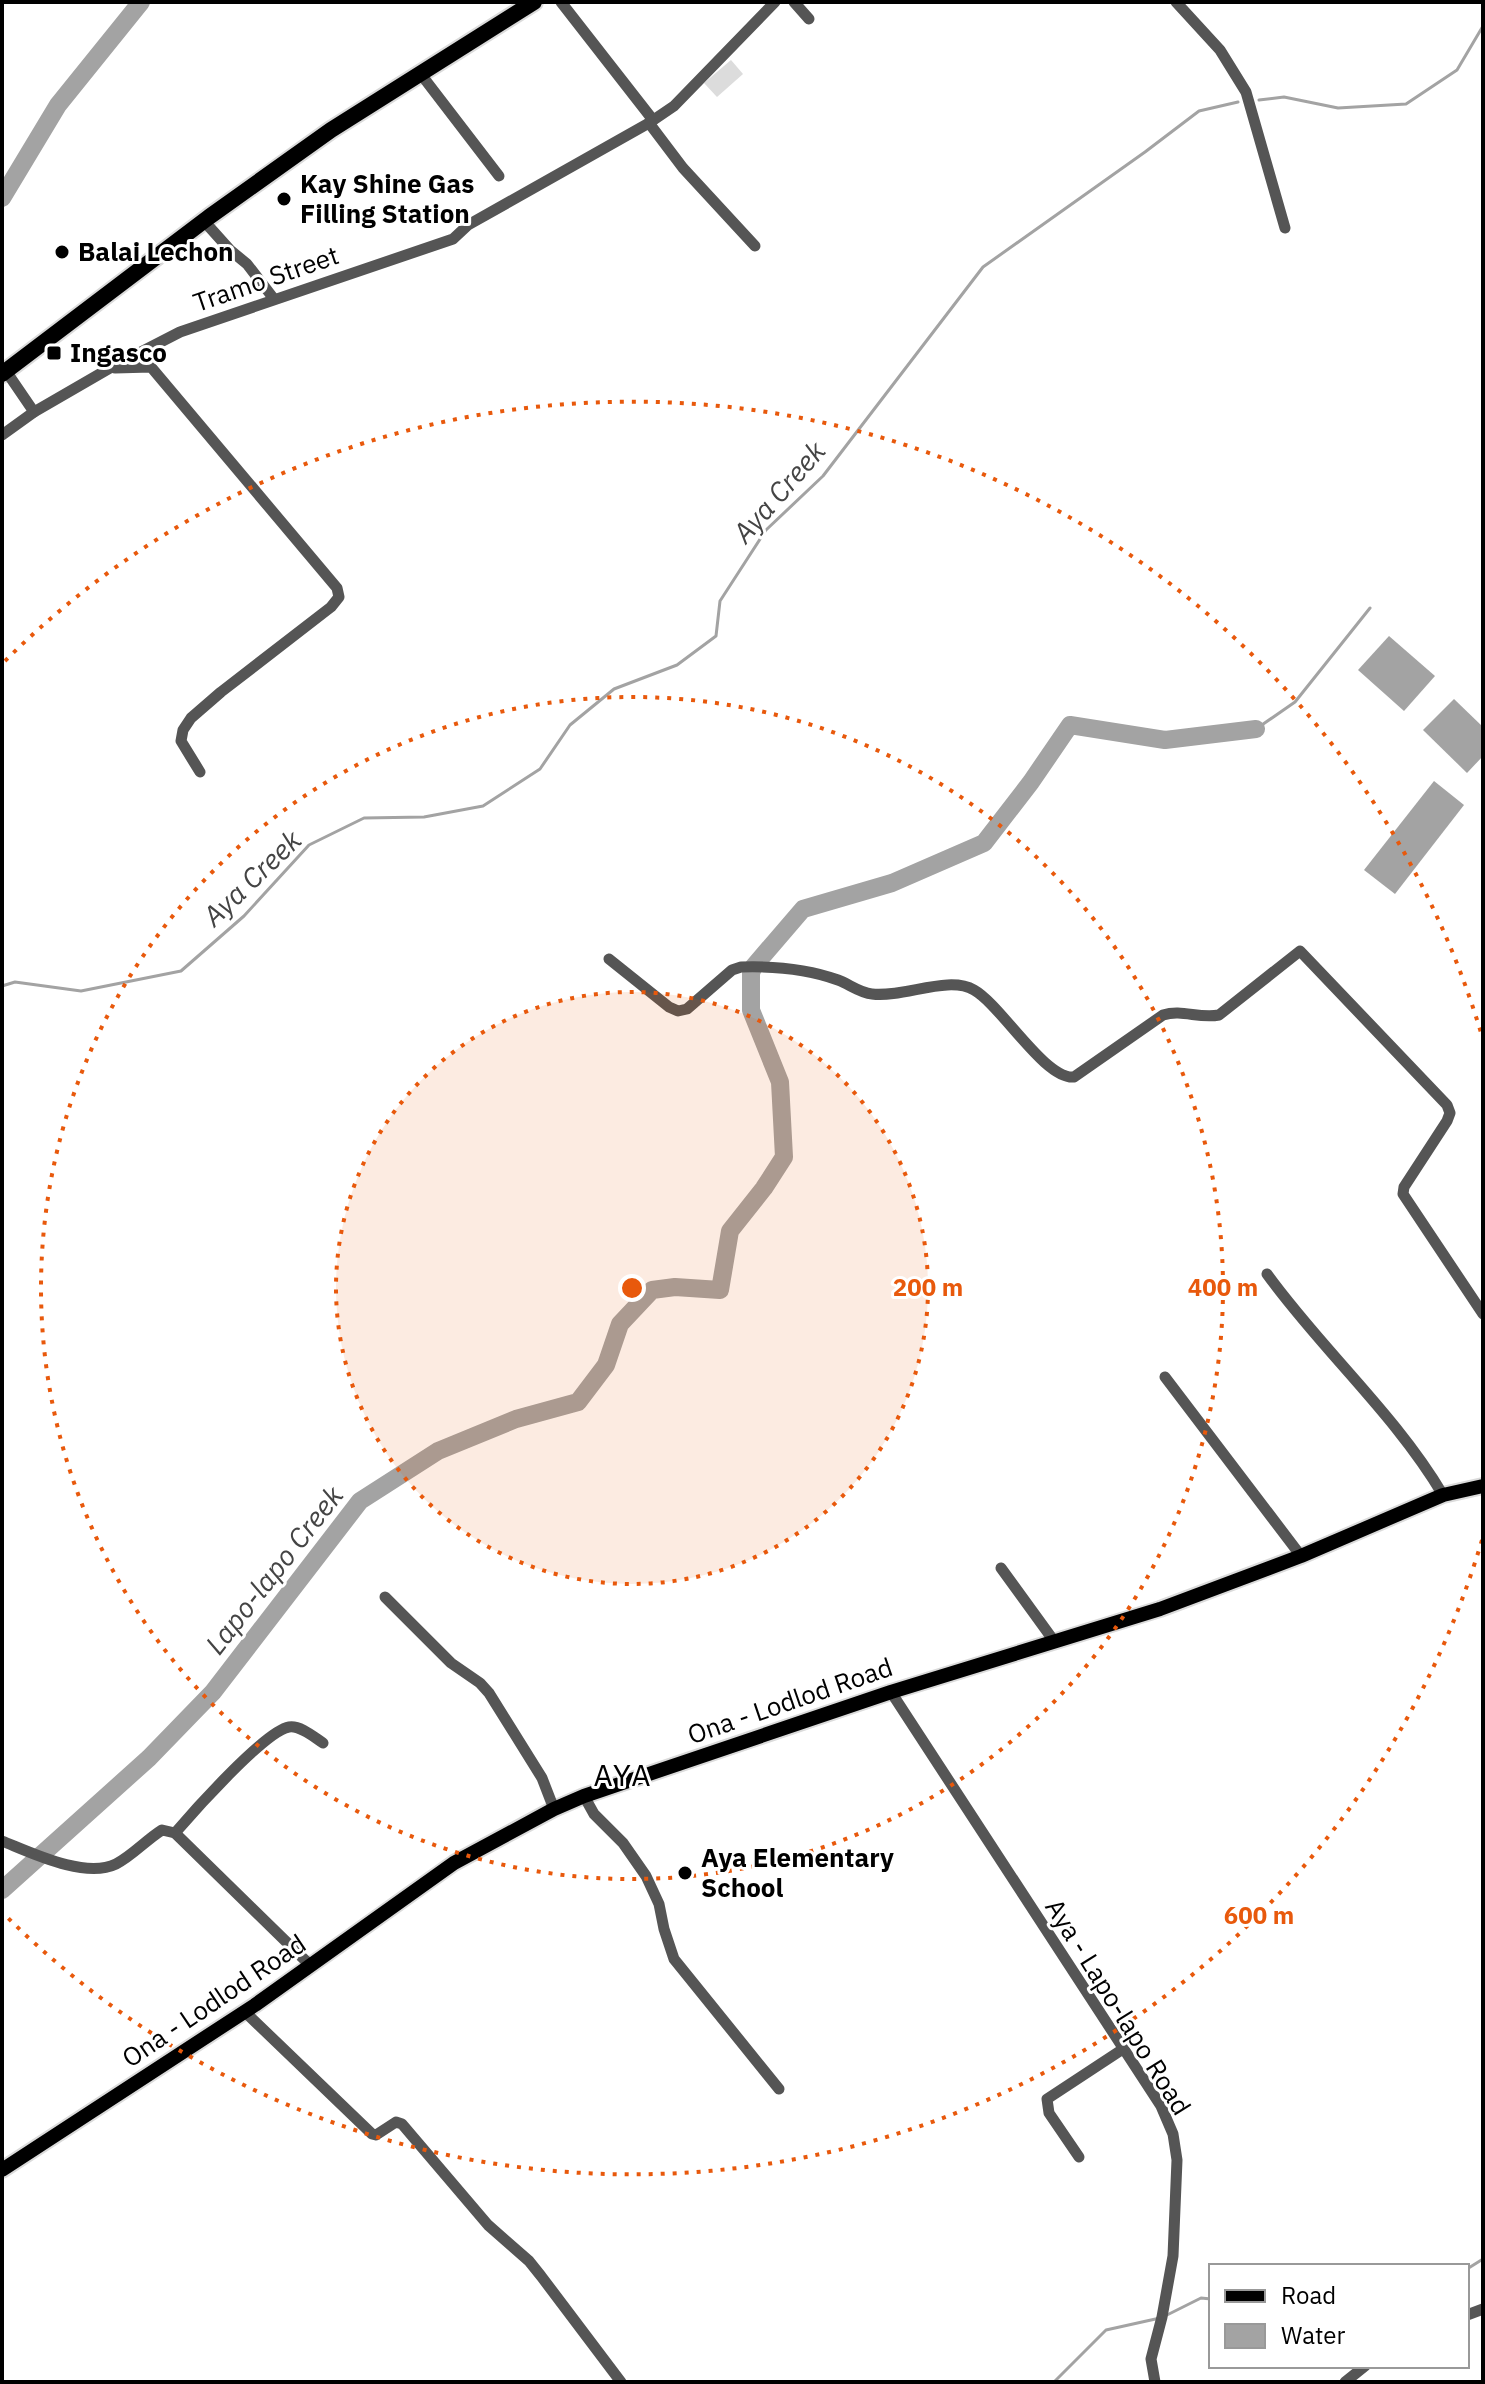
<svg xmlns="http://www.w3.org/2000/svg" width="1485" height="2384" viewBox="0 0 1485 2384" font-family="'IBM Plex Sans',sans-serif">
<style>
.garden{fill:#dcdcdc}
.water{fill:#a3a3a3}
.lines{fill:none;stroke-linecap:round;stroke-linejoin:round}
.stream{stroke:#a3a3a3;stroke-width:3}
.river{stroke:#a3a3a3;stroke-width:18}
.major-casing{stroke:#dbdbdb;stroke-width:18}
.highway-casing{stroke:#dbdbdb;stroke-width:20}
.minor{stroke:#555;stroke-width:11}
.major{stroke:#000;stroke-width:14}
.highway{stroke:#000;stroke-width:16}
.ring{fill:none;stroke:#e8590c;stroke-width:4;stroke-dasharray:4 8}
.poi-dot{fill:#000;stroke:#fff;stroke-width:3}
.labels{text-anchor:middle;stroke-width:6;stroke-linejoin:round;paint-order:stroke}
.poi-label{font-size:26px;font-weight:bold;fill:#000;stroke:#fff;text-anchor:start}
.street-label{font-size:26px;fill:#000;stroke:#fff}
.water-label{font-size:28px;font-style:italic;fill:#444;stroke:#fff}
.quarter-label{font-size:30px;letter-spacing:2px;fill:#000;stroke:#fff}
.centre{fill:#e8590c;stroke:#fff;stroke-width:4}
.ring-label{font-size:24px;text-anchor:middle;font-weight:bold;fill:#e8590c;stroke:#fff;stroke-width:6;stroke-linejoin:round;paint-order:stroke}
</style>
<rect width="100%" height="100%" fill="#fff"/>
<path class="garden" d="M731 60 743 74 717 97 704 83Z"/>
<g class="water">
<path d="M1389 636 1435 676 1404 711 1358 670Z"/>
<path d="M1454 699 1483 727V756L1467 773 1423 730Z"/>
<path d="M1434 781 1464 805 1395 894 1364 870Z"/>
</g>
<g class="lines">
<g class="stream">
<path d="M1259 100 1284 97 1338 108 1406 104 1457 70 1483 26"/>
<path d="M1256 729 1295 702 1370 608"/>
<path d="M2 986 15 982 81 991 181 971 244 916 309 845 364 818 424 817 483 806 540 769 570 725 614 689 677 665 716 636 720 601 766 530 823 476 983 267 1145 152 1199 111 1238 102"/>
<path d="M1467 2269 1483 2259"/>
<path d="M1167 2315 1201 2298 1211 2299"/>
<path d="M1054 2382 1106 2330 1160 2318"/>
</g>
<g class="river">
<path d="M2 198 58 105 141 2"/>
<path d="M2 1890 149 1758 213 1692 360 1501 438 1451 516 1419 578 1402 606 1365 620 1324 652 1290 675 1287 720 1290 730 1231 764 1188 784 1157 780 1082 751 1010V973L754 966 803 909 892 883 984 843 1031 782 1070 725 1165 740 1256 729"/>
</g>
<g class="major-casing">
<path id="major" d="M2 2170 255 2005 454 1863 554 1809 584 1796 891 1692 1160 1609 1301 1556 1443 1495 1483 1486"/>
</g>
<g class="highway-casing">
<path id="highway" d="M2 374 209 217 331 130 534 2"/>
</g>
<g class="minor">
<path d="M561 2 653 120"/>
<path d="M794 2 809 19"/>
<path d="M1176 2 1220 50 1246 92 1285 228"/>
<path d="M420 73 499 176"/>
<path d="M649 123 683 168 755 246"/>
<path d="M204 221 230 250 247 264 274 299"/>
<path d="M115 368 151 367 337 588 339 597 331 607 221 692 191 718 183 730 181 741 200 772"/>
<path d="M6 371 34 412"/>
<path d="M2 435 34 412 110 368 180 332 453 239 468 225 649 123 674 106 775 2"/>
<path d="M609 959 669 1007 678 1011 687 1009 732 970 741 967C773 966 808 969 838 980 849 984 860 993 872 994 904 998 948 975 974 990 1001 1005 1045 1080 1074 1077L1163 1015C1182 1009 1199 1019 1219 1015L1300 951 1447 1105 1450 1113 1447 1121 1404 1187 1403 1194 1483 1314"/>
<path d="M1267 1274C1322 1350 1395 1414 1443 1495"/>
<path d="M1165 1377 1301 1556"/>
<path d="M1001 1568 1054 1641"/>
<path d="M385 1597 451 1663 480 1683 489 1693 542 1778 554 1809"/>
<path d="M891 1692 1161 2106 1173 2134 1177 2160 1173 2256 1162 2317 1151 2359 1155 2382"/>
<path d="M584 1796 594 1814 623 1843 646 1876 659 1904 664 1929 674 1959 779 2089"/>
<path d="M175 1833C193 1812 265 1731 289 1727 300 1725 314 1737 323 1743"/>
<path d="M2 1841C32 1853 85 1879 116 1864 132 1856 146 1840 162 1830L175 1833 310 1965"/>
<path d="M244 2011 372 2134 376 2135 396 2122 402 2124 488 2225 529 2261 541 2276 621 2382"/>
<path d="M1079 2157 1049 2113 1047 2099 1123 2049"/>
<path d="M1467 2315 1483 2309"/>
<path d="M1345 2382 1365 2366"/>
</g>
<use href="#major" class="major"/>
<use href="#highway" class="highway"/>
</g>
<circle cx="632" cy="1288" r="296" fill="#e8590c" fill-opacity=".12"/>
<g class="ring">
<circle cx="632" cy="1288" r="296"/>
<circle cx="632" cy="1288" r="591"/>
<path d="M1482 1540A887 887 0 0 1 5 1915M5 661A887 887 0 0 1 1482 1036"/>
</g>
<g class="poi-dot">
<circle cx="284" cy="199" r="8"/>
<circle cx="62" cy="252" r="8"/>
<rect x="46" y="345" width="16" height="16" rx="4"/>
<circle cx="685" cy="1873" r="8"/>
</g>
<g class="labels">
<g class="poi-label">
<text x="300" y="193">Kay Shine Gas<tspan x="300" dy="30">Filling Station</tspan></text>
<text x="78" y="261">Balai Lechon</text>
<text x="70" y="362">Ingasco</text>
<text x="701" y="1867">Aya Elementary<tspan x="701" dy="30">School</tspan></text>
</g>
<g class="street-label">
<text transform="translate(266 279) rotate(-19)" y="9">Tramo Street</text>
<text transform="translate(790 1701) rotate(-19)" y="9">Ona - Lodlod Road</text>
<text transform="translate(214 2001) rotate(-34)" y="9">Ona - Lodlod Road</text>
<text transform="translate(1118 2007) rotate(58)" y="9">Aya - Lapo-lapo Road</text>
</g>
<g class="water-label">
<text transform="translate(779 492) rotate(-49)" y="10">Aya Creek</text>
<text transform="translate(252 878) rotate(-44)" y="10">Aya Creek</text>
<text transform="translate(274 1570) rotate(-52)" y="10">Lapo-lapo Creek</text>
</g>
<g class="quarter-label">
<text x="623" y="1786">AYA</text>
</g>
</g>
<circle cx="632" cy="1288" r="12" class="centre"/>
<g class="ring-label">
<text x="928" y="1296">200 m</text>
<text x="1223" y="1296">400 m</text>
<text x="1259" y="1924">600 m</text>
</g>
<rect width="1485" height="2384" fill="none" stroke="#000000" stroke-width="8"/>
<rect x="1209" y="2264" width="260" height="104" fill="#ffffff" stroke="#999999" stroke-width="2"/>
<rect x="1225" y="2290" width="40" height="12" fill="#000000" stroke="#999999" stroke-width="2"/>
<text x="1281" y="2304" font-size="24" fill="#000000">Road</text>
<rect x="1225" y="2324" width="40" height="24" fill="#a3a3a3" stroke="#999999" stroke-width="2"/>
<text x="1281" y="2344" font-size="24" fill="#000000">Water</text>
</svg>
